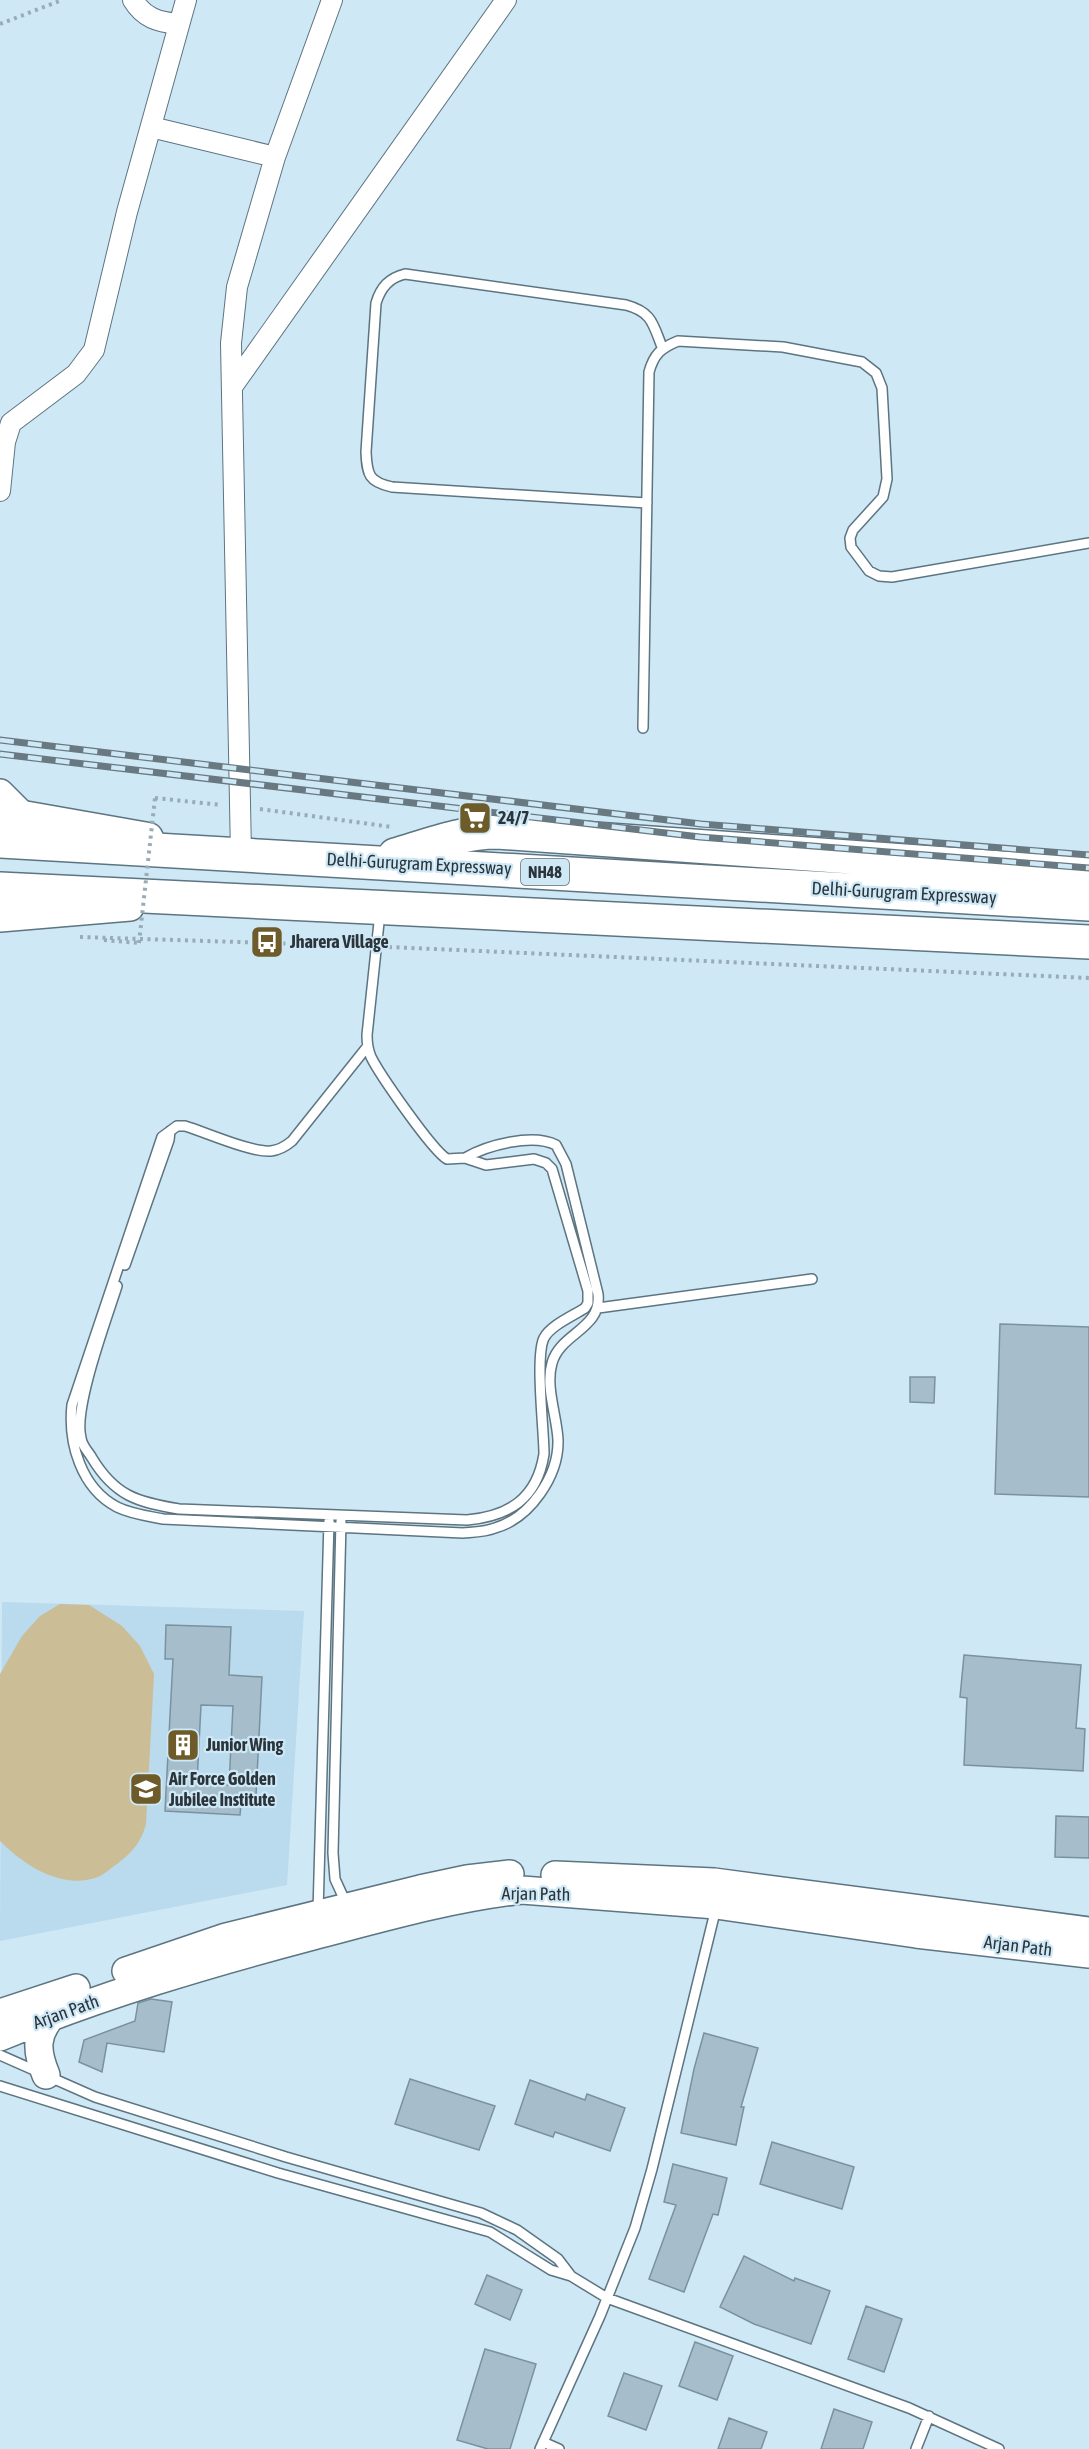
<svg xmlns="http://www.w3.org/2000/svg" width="1089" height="2449" font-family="'Asap Condensed',sans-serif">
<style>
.built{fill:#badaed}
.green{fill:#cbbd96}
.building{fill:#a6becc;stroke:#7a929f;stroke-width:1.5;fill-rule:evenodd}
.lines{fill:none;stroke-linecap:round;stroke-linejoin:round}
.lane-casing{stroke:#5d7481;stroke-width:12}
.street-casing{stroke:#5d7481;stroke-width:22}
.secondary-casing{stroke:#5d7481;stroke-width:30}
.primary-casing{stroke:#5d7481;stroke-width:33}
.highway-casing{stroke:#5d7481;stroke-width:36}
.path{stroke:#97acb7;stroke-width:4;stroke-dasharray:3 4.5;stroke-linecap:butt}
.lane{stroke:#fff;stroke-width:9}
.street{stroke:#fff;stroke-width:20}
.secondary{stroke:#fff;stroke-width:27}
.primary{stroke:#fff;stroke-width:30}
.highway{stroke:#fff;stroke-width:33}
.rail-casing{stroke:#697982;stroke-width:7}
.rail{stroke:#cee8f6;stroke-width:4.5;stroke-dasharray:14;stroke-linecap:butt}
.path-bridge{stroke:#97acb7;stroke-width:4;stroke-dasharray:3 4.5;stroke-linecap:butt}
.labels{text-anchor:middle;stroke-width:4.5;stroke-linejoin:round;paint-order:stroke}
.shield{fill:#cee8f6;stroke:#5b6a72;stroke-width:1.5}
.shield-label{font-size:16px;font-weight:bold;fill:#2a343a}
.poi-label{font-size:18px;font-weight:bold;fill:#2a343a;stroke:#cee8f6;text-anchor:start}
.street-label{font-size:18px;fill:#2a343a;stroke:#cee8f6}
</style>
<rect width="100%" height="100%" fill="#cee8f6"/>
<path class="built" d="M 2,1602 L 304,1611 L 287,1885 L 0,1941 Z"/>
<path class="green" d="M 60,1604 L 89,1605 L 122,1626 L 140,1646 L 154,1674 L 146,1824 C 141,1842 133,1852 117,1864 C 111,1868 105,1874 98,1877 C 62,1890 25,1866 0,1841 L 0,1674 L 22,1636 L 40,1616 Z"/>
<path class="building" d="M 1000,1324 L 1089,1327 L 1089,1497 L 995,1494 Z
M 910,1377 L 935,1377 L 934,1403 L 910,1402 Z
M 166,1625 L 231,1627 L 229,1675 L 262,1677 L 256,1795 L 242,1794 L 240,1815 L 165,1811 L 173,1659 L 165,1659 ZM 201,1705 L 233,1706 L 229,1785 L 197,1783 Z
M 964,1655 L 1081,1665 L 1076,1728 L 1085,1729 L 1083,1771 L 964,1765 L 967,1698 L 960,1697 Z
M 1056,1816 L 1089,1817 L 1089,1858 L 1055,1857 Z
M 151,1999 L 172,2002 L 164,2052 L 107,2043 L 102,2072 L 79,2062 L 84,2040 L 135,2021 L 138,2003 Z
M 704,2033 L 758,2048 L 741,2107 L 744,2107 L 736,2145 L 681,2133 L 694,2069 Z
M 410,2079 L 495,2106 L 479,2150 L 395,2124 Z
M 530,2080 L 585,2100 L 587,2094 L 625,2108 L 610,2151 L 555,2132 L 553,2137 L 515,2124 Z
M 772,2142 L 854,2167 L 842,2209 L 760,2184 Z
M 673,2164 L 727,2178 L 718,2215 L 713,2214 L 684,2292 L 649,2279 L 676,2205 L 664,2202 Z
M 744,2256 L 794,2281 L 795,2278 L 830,2291 L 811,2344 L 754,2324 L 720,2307 Z
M 487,2275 L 522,2290 L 510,2320 L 475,2304 Z
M 866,2306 L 902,2319 L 884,2372 L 848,2359 Z
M 695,2342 L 733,2356 L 717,2400 L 679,2386 Z
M 485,2349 L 536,2364 L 510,2449 L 488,2449 L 457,2440 Z
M 624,2373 L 662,2386 L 646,2430 L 608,2416 Z
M 834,2409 L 872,2422 L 863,2449 L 821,2449 Z
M 729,2418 L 767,2432 L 761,2449 L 718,2449 Z"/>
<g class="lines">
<defs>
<path id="lane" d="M 647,503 L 392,487 C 369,482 367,475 366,452 L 376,303 C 381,287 389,278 405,274 L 626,305 C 652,312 653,324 662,347
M 643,728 L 649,372 C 654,354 661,348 678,341 L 783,347 L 862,362 L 876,373 L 882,388 L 887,479 L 883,497 L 853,530 L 850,538 L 851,547 L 869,571 L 879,576 L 892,577 L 1089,543
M 367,1047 L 292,1141 C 286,1146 280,1150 271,1151 C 252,1153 205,1132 185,1126 L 177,1126 L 162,1137 L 72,1405 C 68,1443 81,1488 117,1507 C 131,1514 148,1516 163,1519 L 463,1533 C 474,1532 485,1532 495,1528 C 530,1518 559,1476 558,1440 C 557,1416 545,1387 552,1363 C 560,1333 602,1329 598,1294 L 566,1164 L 556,1145 C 533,1133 487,1145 465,1158
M 125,1265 L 169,1140 L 170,1131
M 117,1286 C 107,1318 73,1408 81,1438 C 82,1446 88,1451 92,1458 C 115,1496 137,1502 179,1509 L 467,1520 C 509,1516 537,1499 544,1454 C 544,1430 535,1356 544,1338 C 551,1325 573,1316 585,1308 L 588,1303 L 588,1291 L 552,1169 L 546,1163 L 534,1159 L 486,1165 L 465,1158 L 447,1159 C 432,1150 380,1075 371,1057 C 368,1050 367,1043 367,1035 L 380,913
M 598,1308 L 812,1279
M 341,1521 L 333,1853 L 335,1879 L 346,1903
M 318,1912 L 329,1521
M 0,2055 L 95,2097 L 286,2157 L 481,2213 L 517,2230 L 558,2259 L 571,2276
M 0,2086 L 278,2173 L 490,2232 L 551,2270 L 571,2276 L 607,2298 L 909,2408 L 999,2449
M 543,2442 L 559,2449
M 540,2449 L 600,2316 L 635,2228 L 652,2169 L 716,1908
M 916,2449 L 929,2416"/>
<path id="street" d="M 133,0 C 144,18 158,22 178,24
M 151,127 L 275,157
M 232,387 L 506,0
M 0,491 L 5,442 L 11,423 L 76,374 L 94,350 L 127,212 L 186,0
M 241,854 L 231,343 L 237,287 L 275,157 L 332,0"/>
<path id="secondary" d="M 0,793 L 23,816
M 0,918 L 130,907
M 555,1875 L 714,1882 L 1089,1931
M 126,1971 L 226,1937 L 420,1889 L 467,1879 L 510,1874
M 0,2013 L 76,1988
M 0,2037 C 102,1995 207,1964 313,1936 C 382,1918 451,1898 522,1890 L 716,1905 L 916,1934 L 1089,1954
M 46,2075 C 36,2051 35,2034 53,2015"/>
<path id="primary" d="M 0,812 L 148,838"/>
<path id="highway" d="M 0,841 L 1089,904
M 395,855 C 429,845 462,832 497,832 L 1089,874
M 0,889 L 1089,942"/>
</defs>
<use href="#lane" class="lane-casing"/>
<use href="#street" class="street-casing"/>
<use href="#secondary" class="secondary-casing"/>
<use href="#primary" class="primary-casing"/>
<use href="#highway" class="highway-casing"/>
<path class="path" d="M 0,24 L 62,0
M 155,798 L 222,805
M 260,809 L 392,827
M 80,937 L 363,946
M 104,940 L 139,943
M 389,947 L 1089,978"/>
<use href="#lane" class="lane"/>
<use href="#street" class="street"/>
<use href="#secondary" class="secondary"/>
<use href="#primary" class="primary"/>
<use href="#highway" class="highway"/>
<defs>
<path id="rail" d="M 0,740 L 701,824 L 1089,855
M 0,754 L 700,837 L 1089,868"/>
</defs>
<use href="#rail" class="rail-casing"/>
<use href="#rail" class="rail"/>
<path class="path-bridge" d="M 139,943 L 155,798"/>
</g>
<defs>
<symbol id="supermarket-square" viewBox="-11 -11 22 22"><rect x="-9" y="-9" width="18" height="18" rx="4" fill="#6d5b29" stroke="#cee8f6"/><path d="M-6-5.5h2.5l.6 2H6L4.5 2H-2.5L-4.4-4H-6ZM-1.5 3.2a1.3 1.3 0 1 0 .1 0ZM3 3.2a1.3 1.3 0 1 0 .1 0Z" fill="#fff"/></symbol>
<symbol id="bus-square" viewBox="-11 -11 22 22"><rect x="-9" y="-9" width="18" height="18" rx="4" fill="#6d5b29" stroke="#cee8f6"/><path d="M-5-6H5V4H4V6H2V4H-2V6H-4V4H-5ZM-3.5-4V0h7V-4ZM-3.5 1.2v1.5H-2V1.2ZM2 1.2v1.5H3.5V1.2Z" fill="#fff"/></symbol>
<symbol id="building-square" viewBox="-11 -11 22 22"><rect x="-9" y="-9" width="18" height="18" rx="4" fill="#6d5b29" stroke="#cee8f6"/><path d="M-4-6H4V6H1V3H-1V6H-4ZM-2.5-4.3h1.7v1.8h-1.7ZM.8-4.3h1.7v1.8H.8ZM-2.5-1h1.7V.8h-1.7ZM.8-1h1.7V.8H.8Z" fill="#fff"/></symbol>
<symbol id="school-square" viewBox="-11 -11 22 22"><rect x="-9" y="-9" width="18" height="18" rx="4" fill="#6d5b29" stroke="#cee8f6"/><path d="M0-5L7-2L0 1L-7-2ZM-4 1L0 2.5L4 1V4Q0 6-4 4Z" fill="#fff"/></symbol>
</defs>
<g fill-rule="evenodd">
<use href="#supermarket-square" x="456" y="799" width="38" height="38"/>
<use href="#bus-square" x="248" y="923" width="38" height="38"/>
<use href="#building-square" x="164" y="1726" width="38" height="38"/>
<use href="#school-square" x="127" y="1770" width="38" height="38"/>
</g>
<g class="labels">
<rect class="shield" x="521" y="859" width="48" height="26" rx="4.5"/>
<g class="shield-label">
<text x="545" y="878">NH48</text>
</g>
<g class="poi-label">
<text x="498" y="824">24/7</text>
<text x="290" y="948">Jharera Village</text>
<text x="206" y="1751">Junior Wing</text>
<text x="169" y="1785">Air Force Golden<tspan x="169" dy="21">Jubilee Institute</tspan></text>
</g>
<g class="street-label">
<text transform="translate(419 864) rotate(3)" y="6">Delhi-Gurugram Expressway</text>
<text transform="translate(904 893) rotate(3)" y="6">Delhi-Gurugram Expressway</text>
<text transform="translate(536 1894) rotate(1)" y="6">Arjan Path</text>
<text transform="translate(1018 1946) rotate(7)" y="6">Arjan Path</text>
<text transform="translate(66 2012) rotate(-20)" y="6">Arjan Path</text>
</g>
</g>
</svg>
